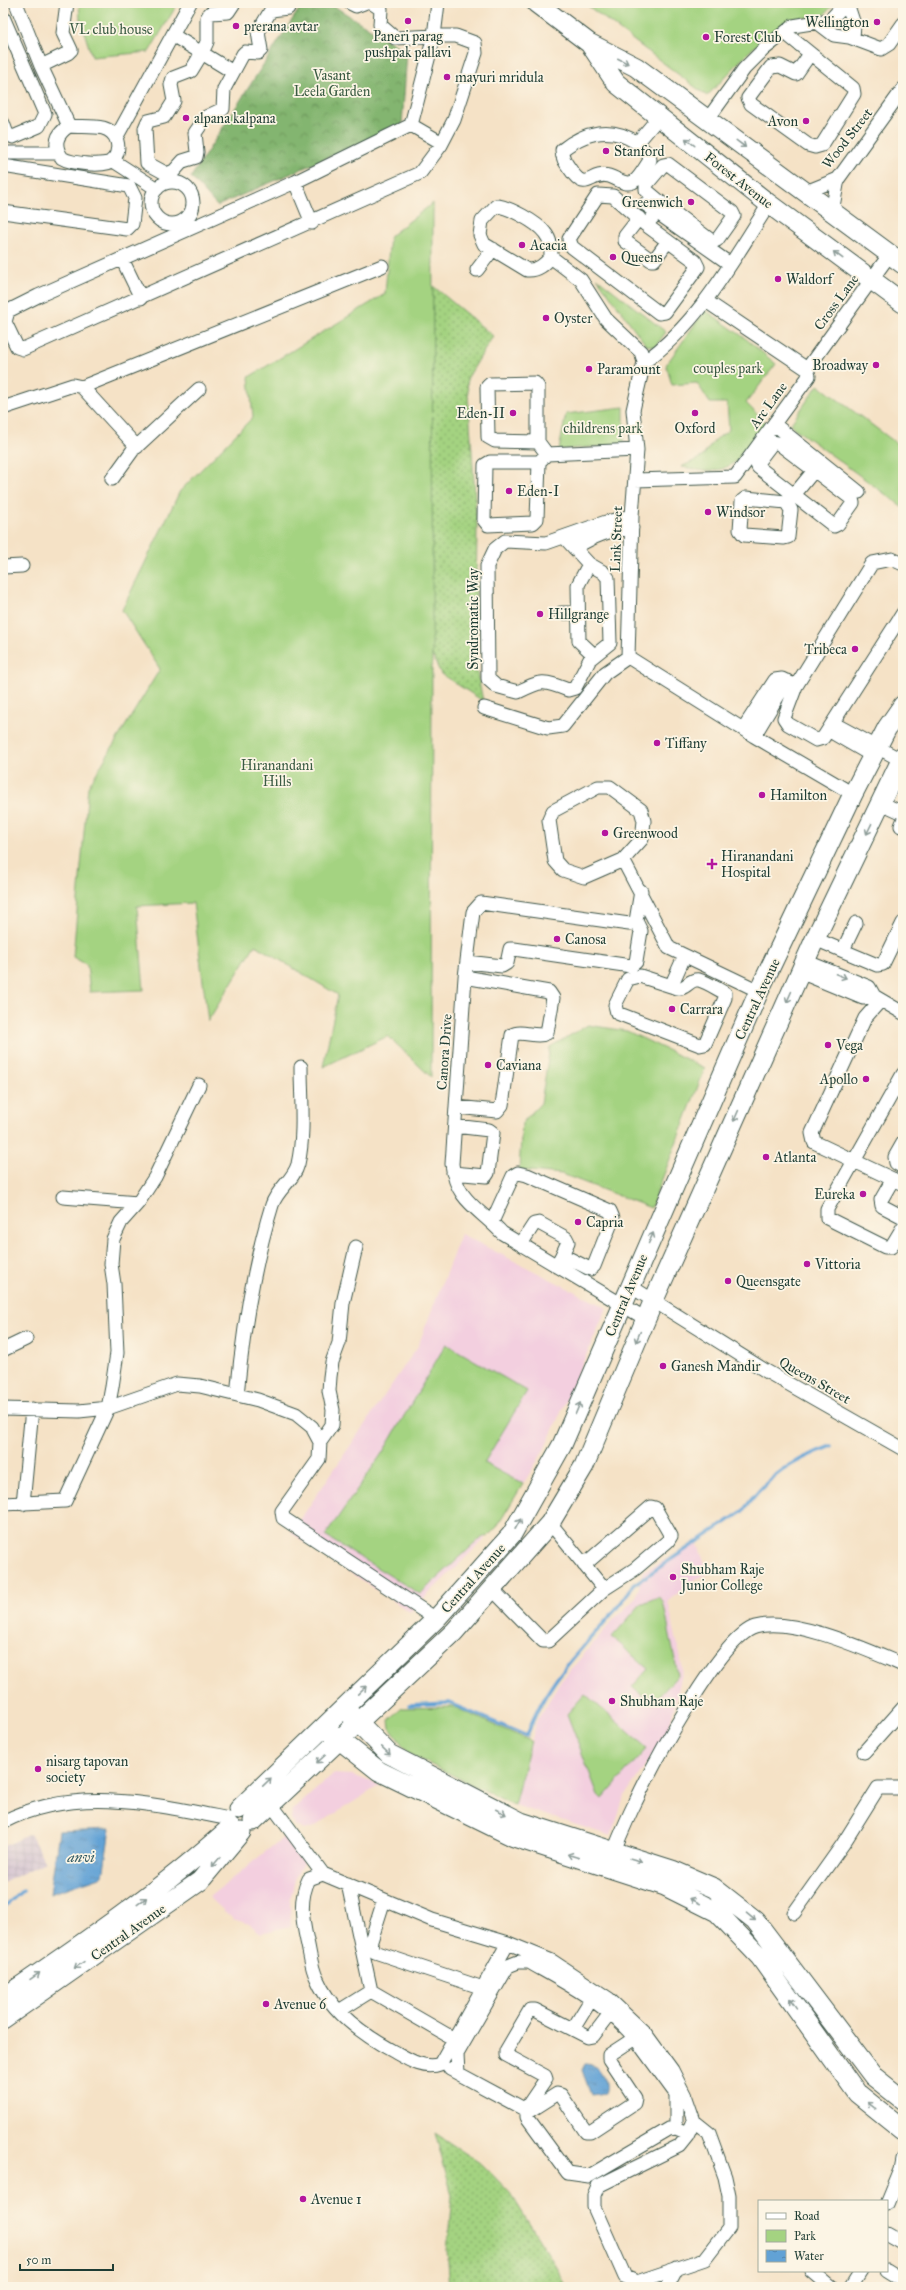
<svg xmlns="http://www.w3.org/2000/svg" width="906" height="2290" font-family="'IM FELL Great Primer',serif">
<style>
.built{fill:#f3cfdf}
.industrial{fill:url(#industrial-grid)}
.grass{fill:url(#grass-dots);stroke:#62885a}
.forest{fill:url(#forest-crowns);stroke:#517952}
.park{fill:#a4d381;stroke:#62885a}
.water{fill:url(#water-ripples);stroke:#407084}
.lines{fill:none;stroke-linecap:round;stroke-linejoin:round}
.stream{stroke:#62a2d5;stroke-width:3.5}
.street-casing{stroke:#3f564a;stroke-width:15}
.secondary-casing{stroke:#3f564a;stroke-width:21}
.street{stroke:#fff;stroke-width:13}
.secondary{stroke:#fff;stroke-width:19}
.oneway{stroke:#8f9e9a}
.poi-dot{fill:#b5179e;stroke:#fcf5e5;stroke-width:1.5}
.labels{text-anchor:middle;stroke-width:3.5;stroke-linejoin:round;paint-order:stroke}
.poi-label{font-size:14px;fill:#1f3d34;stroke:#fcf5e5;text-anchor:start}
.park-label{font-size:14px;fill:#3a5b43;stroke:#fcf5e5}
.street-label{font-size:14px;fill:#1f3d34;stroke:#fcf5e5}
.water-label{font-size:15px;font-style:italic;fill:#335b64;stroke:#fcf5e5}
</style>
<defs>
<pattern id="industrial-grid" width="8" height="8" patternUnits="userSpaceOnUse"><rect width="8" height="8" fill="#cfbdce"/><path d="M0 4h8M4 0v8" fill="none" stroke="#b1a3b2"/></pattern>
<pattern id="grass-dots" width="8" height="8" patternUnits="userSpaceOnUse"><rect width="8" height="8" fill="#a4d381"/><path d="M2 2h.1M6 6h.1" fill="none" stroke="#85ac6a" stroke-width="1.8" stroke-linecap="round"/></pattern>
<pattern id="forest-crowns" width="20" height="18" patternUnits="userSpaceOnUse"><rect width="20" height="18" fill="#83b56f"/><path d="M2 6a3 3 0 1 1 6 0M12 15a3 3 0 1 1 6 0" fill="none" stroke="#6b945c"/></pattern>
<pattern id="water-ripples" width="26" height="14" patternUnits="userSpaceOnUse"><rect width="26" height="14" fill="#62a2d5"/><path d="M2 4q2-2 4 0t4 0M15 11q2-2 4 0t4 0" fill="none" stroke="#5085ae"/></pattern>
</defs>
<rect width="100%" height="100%" fill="#fcf5e5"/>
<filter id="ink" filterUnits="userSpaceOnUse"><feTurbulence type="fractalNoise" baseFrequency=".025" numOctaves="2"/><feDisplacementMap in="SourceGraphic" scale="8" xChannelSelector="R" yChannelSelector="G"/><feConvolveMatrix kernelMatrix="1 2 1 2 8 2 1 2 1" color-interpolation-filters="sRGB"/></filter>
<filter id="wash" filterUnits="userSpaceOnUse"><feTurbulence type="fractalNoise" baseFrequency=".012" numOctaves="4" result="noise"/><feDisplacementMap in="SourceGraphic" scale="16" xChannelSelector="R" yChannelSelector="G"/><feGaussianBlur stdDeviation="0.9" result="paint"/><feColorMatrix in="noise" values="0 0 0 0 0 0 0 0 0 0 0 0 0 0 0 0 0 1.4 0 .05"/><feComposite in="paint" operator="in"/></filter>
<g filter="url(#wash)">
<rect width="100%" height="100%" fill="#f5e2c6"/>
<path class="built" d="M 461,1234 L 607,1308 L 544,1450 L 496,1528 L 410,1612 L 291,1533 L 418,1346 Z
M 698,1544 L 708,1574 L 696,1579 L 668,1601 L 683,1670 L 668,1732 L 624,1797 L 611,1836 L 514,1805 L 537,1720 L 561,1681 L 614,1619 L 636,1598 L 643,1571 Z
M 333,1774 L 352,1775 L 380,1785 L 314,1827 L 305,1830 L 296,1826 L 291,1820 L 292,1811 Z
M 285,1836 L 304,1861 L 296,1876 L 290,1900 L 291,1926 L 261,1933 L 249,1924 L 233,1919 L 209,1897 Z"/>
<path class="industrial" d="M 30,1834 L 45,1862 L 3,1883 L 3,1847 Z"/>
<path class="grass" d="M 433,286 L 493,336 L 467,379 L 477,526 L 475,662 L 483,701 L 441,674 L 412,612 L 405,386 Z
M 435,2133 L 483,2165 L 511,2194 L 568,2287 L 450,2287 L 447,2250 L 452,2195 Z"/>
<path class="forest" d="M 303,3 L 329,3 L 407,52 L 402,125 L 217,206 L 191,177 Z"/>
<path class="park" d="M 79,3 L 178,3 L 149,52 L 92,57 L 80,19 Z
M 584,3 L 835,3 L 823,16 L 789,19 L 750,51 L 707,96 Z
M 433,203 L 431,1077 L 388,1036 L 323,1067 L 338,995 L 255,945 L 208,1021 L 193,903 L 137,906 L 144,990 L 90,992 L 87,965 L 73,957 L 88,787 L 160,669 L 122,610 L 180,491 L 253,417 L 249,377 L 385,294 L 390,236 Z
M 597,278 L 666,332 L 655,347 L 646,345 Z
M 705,310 L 745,338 L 776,364 L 746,403 L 768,425 C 754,445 738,468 712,471 C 703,472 691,468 681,467 L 702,457 L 715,440 L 729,430 L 727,403 L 710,403 L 697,383 L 672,385 L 666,365 Z
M 818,385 L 903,448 L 903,507 L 790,425 Z
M 624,407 L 624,444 L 559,450 L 566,414 Z
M 588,1025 L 627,1031 L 705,1068 L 651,1208 L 562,1174 L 519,1170 L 522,1123 L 541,1103 L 550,1047 Z
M 446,1344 L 527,1391 L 484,1463 L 523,1484 L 496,1528 L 487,1537 L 483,1536 L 420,1594 L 325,1536 L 383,1452 Z
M 658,1597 L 663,1601 L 678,1675 L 652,1704 L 632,1687 L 648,1669 L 612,1637 L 641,1604 Z
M 585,1694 L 647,1748 L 602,1799 L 598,1795 L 567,1714 Z
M 454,1707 L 531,1741 L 514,1805 L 409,1754 L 390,1728 L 389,1720 L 402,1708 Z"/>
<path class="water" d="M 110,1829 L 103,1876 L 50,1894 L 59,1831 Z
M 585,2064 C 599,2063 609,2083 604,2093 L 591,2095 L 582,2070 Z"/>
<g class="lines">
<path class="stream" d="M 409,1705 L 449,1703 L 527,1736 C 540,1695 566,1665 595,1633 C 609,1617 623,1603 633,1585 L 743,1511 C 767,1476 792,1461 831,1446
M 3,1908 L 23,1890"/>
</g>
</g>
<g filter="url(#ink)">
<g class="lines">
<defs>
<path id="street" d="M 16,3 L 41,66 L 69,126
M 234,3 L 228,12 L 210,13 L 207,18 L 207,42 L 202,53 L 191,71 L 173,78 L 171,85 L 174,101 L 164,117 L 148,121 L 145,128 L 147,163 L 167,174 L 174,171 L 183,161 L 196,157 L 197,152 L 195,133 L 206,117 L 223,109 L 224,89 L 243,54 L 245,52 L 258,53 L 261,50 L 258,32 L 271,10 L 288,8 L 288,3
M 350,3 L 356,6 L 364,3
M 372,3 L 381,9 L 380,25 L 395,38 L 434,36 L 411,125 L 295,182 L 38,296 L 8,311 L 5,322 L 17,347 L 23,349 L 420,173 L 441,145 L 454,120 L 476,53 L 475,43 L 456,36 L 434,36 L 438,3
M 847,3 L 854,24 L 853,38
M 3,17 L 45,114 L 39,126 L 13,137 L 7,134 L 3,123
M 817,22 L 834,35 L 849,37 L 881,49 L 889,44 L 903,24
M 785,33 L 853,88 L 854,94 L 822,145 L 815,147 L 808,145 L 751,104 L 748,98 L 771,67 L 780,66 L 796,74 L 810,54
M 174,36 L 233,72
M 41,66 L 68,53 L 71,50 L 63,33 L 67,3
M 708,119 L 744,69 L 764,49 L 793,26 L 830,20 L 846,3
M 411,125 L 442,143
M 69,126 C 80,127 93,126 103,128 C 118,132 122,149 113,160 C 106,168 70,163 62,158 C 53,145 56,134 69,126 Z
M 116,138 L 190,3
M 637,143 C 611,125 585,132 562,150 C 562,158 565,162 570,169 C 587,195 589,171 609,176 C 617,178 624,186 633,182 C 639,179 646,166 650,160 L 649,155 L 637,143 L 659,117
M 3,153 L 58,153
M 112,160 L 157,189
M 3,166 L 129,186 L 135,198 L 132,224 L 127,229 L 3,212
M 295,182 L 312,223
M151 203a21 21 0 1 1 42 0a21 21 0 1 1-42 0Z
M 806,192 L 838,179 L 903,89
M 645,204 L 730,264
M 769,204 C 733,260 699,323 644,362 L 633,410 L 637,450 L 632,516 L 628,657 L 754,736 L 853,794
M 832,212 L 838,179
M 639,218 L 625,236 L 625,241 L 651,260 L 654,260 L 668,241
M 646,225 L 613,196 L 598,195 L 569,239 L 572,247 L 659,313 L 665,312 L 698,267 L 695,261 L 646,225 L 664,205 L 646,190 L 646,185 L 663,165 L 668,164 L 732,212 L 734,216 L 717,240 L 713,242 L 664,205
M 551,257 C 551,248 551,240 545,233 C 538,223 508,206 496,206 L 482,221 L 480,235 L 484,244 L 527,270 C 538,271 545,264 551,257 L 581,280 L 606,319 L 641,352 L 644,362
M 122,259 L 141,298
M 477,270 L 493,249
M 807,369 L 890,254
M 82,387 L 382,266
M 3,408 L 73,385 L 82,387 L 137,447
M 774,424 L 859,492
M 538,442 L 538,387 L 535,383 L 490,384 L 487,387 L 488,437 L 495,441 L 538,442 L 547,454
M 773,442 L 778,443 L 852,499 L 853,503 L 838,524 L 834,526 L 758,467 L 757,463 Z
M 539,462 L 490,462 L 485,465 L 484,520 L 488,525 L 533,523 L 537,519 L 539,462 L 547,454 L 637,450
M 112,479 L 133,450 L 199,389
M 635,480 L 735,477 L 809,376 L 807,369 L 706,301
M 786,502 L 791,510 L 788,537 L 784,538 L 744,535 L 740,530 L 742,501 L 746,498 L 786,502 L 794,495 L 821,462
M 565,538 L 589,564 L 603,572 L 608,578 L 610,643 L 590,659 L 575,688 L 568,690 C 543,680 542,680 518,692 L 496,686 L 488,679 L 487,566 L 495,549 L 505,541 L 546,543 L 606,522 L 632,516
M 574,548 C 593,537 610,529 632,528
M 589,564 L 578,585 L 579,641 L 594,655
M 903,564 L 892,559 L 872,563 L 796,686 L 784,718 L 788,724 L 816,740 L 823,738 L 903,613
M 3,567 L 22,566
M 561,613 L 579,613
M 484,708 L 548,728 L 563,726 L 605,673 L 628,657
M 840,727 L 901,760
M 743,729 L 775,680 L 782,679 L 796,686
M 835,734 L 873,756
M 754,736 L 787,681
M 881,803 L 903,813
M 901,826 L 903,821
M 623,860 L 584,877 L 563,870 L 555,861 L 549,820 L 553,811 L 598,787 L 610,787 L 641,810 L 644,821 L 642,839 L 623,860 L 669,948 L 759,991
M 641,891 L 636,921 L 629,924 L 481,903 L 473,912 L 465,977 L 452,1164 C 456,1201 479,1208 502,1233 L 646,1319
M 815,939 L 877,965 L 883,964 L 903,923
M 843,950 L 856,923
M 805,961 L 869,987 L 874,996
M 467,962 L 502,966 L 507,963 L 510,949 L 514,949 L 631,966 L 636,962 L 641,931 L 636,921
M 800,972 L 863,998 L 874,996 L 903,1013
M 671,986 C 687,994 687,978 699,980 C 707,982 717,989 725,993 L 725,998 L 705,1044 L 700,1045 L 617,1013 L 615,1005 L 628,979 L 640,976 L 671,986 L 684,957
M 881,1000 L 865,1018 L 812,1133 L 814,1142 L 903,1184
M 903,1074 L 827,1209 L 827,1218 L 885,1247 L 891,1247 L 903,1227
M 456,1107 L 497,1111 L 502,1105 L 512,1035 C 522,1029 536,1039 547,1033 L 553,998 L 549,992 L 465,977
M 903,1143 L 895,1157 L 896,1163 L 903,1167
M 453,1173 L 486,1176 L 488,1173 L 493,1133 L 489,1130 L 455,1126
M 893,1179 L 881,1200 L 882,1206 L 903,1217
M 63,1197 L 138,1203
M 492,1222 L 513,1176 L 518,1173 L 527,1175 L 610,1211 L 613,1218 L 594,1266 L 590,1269 L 562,1255 L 556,1266
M 521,1244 L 534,1224 L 539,1223 L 566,1238 L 568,1242 L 562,1255
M 630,1286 L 766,1371 L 903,1449
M 3,1350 L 26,1339
M 237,1395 C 243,1330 253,1267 272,1205 C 277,1189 294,1180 298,1164 C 305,1133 301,1098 301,1067
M 3,1409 L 79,1411 L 108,1408 L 177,1384 L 200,1386 L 258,1400 L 296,1414 L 312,1427 L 320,1442 L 319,1459 L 282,1511 L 283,1518 L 436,1619
M 320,1442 L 332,1425 L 333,1410 L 329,1391 L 330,1377 L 332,1362 L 339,1343 L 343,1303 L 356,1247
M 3,1504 L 65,1501 L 108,1408 L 112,1387 L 117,1353 L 114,1284 L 111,1264 L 113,1239 L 121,1222 L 138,1203 L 155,1177 L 199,1085
M 23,1504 L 32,1409
M 550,1523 L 604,1589 L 635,1569 L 668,1541 L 671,1536 L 655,1508 L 651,1507 L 584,1565
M 492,1589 L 543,1641 L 548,1641 L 604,1589
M 864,1752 L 903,1708
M 271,1804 L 323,1874 L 432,1920 L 508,1943 L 552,1961 L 609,1999 L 645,2033 L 672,2070 L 686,2098 L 694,2121 L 687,2136 L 679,2146 L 598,2186 L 594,2195 L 594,2207 L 625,2277 L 637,2282 L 705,2259 L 729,2228 L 729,2196 L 725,2177 L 709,2133 L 694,2121
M 3,1822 C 75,1785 154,1804 229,1819
M 613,1853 C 620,1836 627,1819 635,1803 C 652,1767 720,1638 755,1627 C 793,1616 867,1650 903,1665
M 323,1874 L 309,1879 C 299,1899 302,1919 307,1941 C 310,1953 311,1968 317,1979 C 331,2012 365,2036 395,2052 C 409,2060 425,2070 440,2064 L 508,1943
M 348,1884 L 371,1991 L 454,2039
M 384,1900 L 370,1944 L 375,1952 L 483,1988
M 794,1913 L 843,1844 L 878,1788 L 903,1788
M 339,2011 L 371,1991
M 573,2029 L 592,1998
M 635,2038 L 676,2094 L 676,2128
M 450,2069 L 524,2109 L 527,2107 L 546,2079 L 545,2076 L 506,2055 L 506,2051 L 530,2010 L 535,2010 L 588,2037 L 593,2036 L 615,2007
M 458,2073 L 457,2054 L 508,1966 L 518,1962 L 529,1962 C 571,1986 602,2001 635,2038 L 609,2055 L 609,2059 L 635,2098 L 634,2103 L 590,2132 L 586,2132 L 561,2095 L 557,2094 L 527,2113 L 527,2117 L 568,2173 L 589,2176 L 669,2129 L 676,2128 L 688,2133
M 887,2204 L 901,2170 L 903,2159
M 887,2234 L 903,2243
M 812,2271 L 831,2287
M 887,2271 L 903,2281
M 667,2287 L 677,2268
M 851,2287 L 861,2271"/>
<path id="secondary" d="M 536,3 L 589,43 L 636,67 L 903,264
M 590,44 L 616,83 L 769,204 L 903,303
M 350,1714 L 389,1754 L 521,1822 L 672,1870 L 714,1888 L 755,1920 L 873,2076 L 903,2100
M 331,1733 L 379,1771 L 514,1837 L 665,1886 L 717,1912 L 760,1957 L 857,2093 L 903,2130
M 239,1809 L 436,1619 L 512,1534 L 562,1445 L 759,991 L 853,794 L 887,728 L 903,705
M 253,1821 L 454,1632 L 550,1523 L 584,1466 L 653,1302 L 749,1087 L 815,939 L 903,756
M 3,1998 C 82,1944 160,1891 231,1827
M 3,2019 L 200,1881 L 241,1832"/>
</defs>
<use href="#street" class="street-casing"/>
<use href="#secondary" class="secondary-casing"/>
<use href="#street" class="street"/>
<use href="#secondary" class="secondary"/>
</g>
<defs><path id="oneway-shaft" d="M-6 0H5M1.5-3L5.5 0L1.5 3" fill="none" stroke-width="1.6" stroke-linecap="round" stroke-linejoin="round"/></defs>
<g class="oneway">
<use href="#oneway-shaft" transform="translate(623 61) rotate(27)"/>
<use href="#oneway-shaft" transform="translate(690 142) rotate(-142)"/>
<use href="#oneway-shaft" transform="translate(741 144) rotate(37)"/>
<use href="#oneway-shaft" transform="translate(838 255) rotate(-143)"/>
<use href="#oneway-shaft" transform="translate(869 829) rotate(116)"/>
<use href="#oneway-shaft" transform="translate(841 976) rotate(22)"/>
<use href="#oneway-shaft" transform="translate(789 997) rotate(114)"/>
<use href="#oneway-shaft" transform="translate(736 1116) rotate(114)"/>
<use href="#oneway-shaft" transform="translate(651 1238) rotate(-66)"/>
<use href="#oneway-shaft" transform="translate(638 1337) rotate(113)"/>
<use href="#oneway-shaft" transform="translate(578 1408) rotate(-67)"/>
<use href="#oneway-shaft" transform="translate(518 1524) rotate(-61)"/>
<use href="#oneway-shaft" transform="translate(362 1690) rotate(-44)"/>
<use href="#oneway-shaft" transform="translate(386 1751) rotate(44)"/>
<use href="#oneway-shaft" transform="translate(321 1759) rotate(138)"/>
<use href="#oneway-shaft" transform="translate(267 1782) rotate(-44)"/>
<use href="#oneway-shaft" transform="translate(501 1812) rotate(27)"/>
<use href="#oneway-shaft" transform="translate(573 1856) rotate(-162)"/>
<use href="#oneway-shaft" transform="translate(636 1860) rotate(16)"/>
<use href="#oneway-shaft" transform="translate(216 1862) rotate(130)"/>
<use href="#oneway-shaft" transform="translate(142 1901) rotate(-37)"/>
<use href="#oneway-shaft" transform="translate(695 1901) rotate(-153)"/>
<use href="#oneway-shaft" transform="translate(751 1917) rotate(40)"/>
<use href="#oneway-shaft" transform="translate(79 1965) rotate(145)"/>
<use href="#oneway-shaft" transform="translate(35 1976) rotate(-35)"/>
<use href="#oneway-shaft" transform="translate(793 2003) rotate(-125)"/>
<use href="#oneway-shaft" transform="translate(872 2106) rotate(-142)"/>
</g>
</g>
<g class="poi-dot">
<circle cx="408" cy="21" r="4"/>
<circle cx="877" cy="22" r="4"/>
<circle cx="236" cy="26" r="4"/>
<circle cx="706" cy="37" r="4"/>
<circle cx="447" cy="77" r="4"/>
<circle cx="186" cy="118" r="4"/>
<circle cx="806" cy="121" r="4"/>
<circle cx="606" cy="151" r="4"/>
<circle cx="691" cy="202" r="4"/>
<circle cx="522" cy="245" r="4"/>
<circle cx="613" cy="257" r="4"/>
<circle cx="778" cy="279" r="4"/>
<circle cx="546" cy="318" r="4"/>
<circle cx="876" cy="365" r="4"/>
<circle cx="589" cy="369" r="4"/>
<circle cx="513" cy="413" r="4"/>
<circle cx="695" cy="413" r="4"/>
<circle cx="509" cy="491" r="4"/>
<circle cx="708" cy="512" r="4"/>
<circle cx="540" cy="614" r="4"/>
<circle cx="855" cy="649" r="4"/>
<circle cx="657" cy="743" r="4"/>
<circle cx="762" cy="795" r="4"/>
<circle cx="605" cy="833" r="4"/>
<path d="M710 858h4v4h4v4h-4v4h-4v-4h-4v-4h4z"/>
<circle cx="557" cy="939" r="4"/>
<circle cx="672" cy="1009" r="4"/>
<circle cx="828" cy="1045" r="4"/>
<circle cx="488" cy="1065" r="4"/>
<circle cx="866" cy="1079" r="4"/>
<circle cx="766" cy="1157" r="4"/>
<circle cx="863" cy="1194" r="4"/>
<circle cx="578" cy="1222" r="4"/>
<circle cx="807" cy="1264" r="4"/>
<circle cx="728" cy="1281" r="4"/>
<circle cx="663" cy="1366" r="4"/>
<circle cx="673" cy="1577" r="4"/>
<circle cx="612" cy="1701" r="4"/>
<circle cx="38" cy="1769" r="4"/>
<circle cx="266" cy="2004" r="4"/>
<circle cx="303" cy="2199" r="4"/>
</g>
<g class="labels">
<g class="poi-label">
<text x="869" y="27" text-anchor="end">Wellington</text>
<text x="244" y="31">prerana avtar</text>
<text x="408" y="41" text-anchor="middle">Paneri parag<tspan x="408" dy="16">pushpak pallavi</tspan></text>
<text x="714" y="42">Forest Club</text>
<text x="455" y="82">mayuri mridula</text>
<text x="194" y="123">alpana kalpana</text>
<text x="798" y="126" text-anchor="end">Avon</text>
<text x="614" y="156">Stanford</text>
<text x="683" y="207" text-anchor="end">Greenwich</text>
<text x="530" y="250">Acacia</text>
<text x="621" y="262">Queens</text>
<text x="786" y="284">Waldorf</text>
<text x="554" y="323">Oyster</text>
<text x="868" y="370" text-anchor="end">Broadway</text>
<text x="597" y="374">Paramount</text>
<text x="505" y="418" text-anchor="end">Eden-II</text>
<text x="695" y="433" text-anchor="middle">Oxford</text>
<text x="517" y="496">Eden-I</text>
<text x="716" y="517">Windsor</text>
<text x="548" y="619">Hillgrange</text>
<text x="847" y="654" text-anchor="end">Tribeca</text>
<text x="665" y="748">Tiffany</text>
<text x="770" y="800">Hamilton</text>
<text x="613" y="838">Greenwood</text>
<text x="721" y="861">Hiranandani<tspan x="721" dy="16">Hospital</tspan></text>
<text x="565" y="944">Canosa</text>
<text x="680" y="1014">Carrara</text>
<text x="836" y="1050">Vega</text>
<text x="496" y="1070">Caviana</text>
<text x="858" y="1084" text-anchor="end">Apollo</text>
<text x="774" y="1162">Atlanta</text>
<text x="855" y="1199" text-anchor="end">Eureka</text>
<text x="586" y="1227">Capria</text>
<text x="815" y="1269">Vittoria</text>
<text x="736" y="1286">Queensgate</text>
<text x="671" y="1371">Ganesh Mandir</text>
<text x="681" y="1574">Shubham Raje<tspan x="681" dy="16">Junior College</tspan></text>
<text x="620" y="1706">Shubham Raje</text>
<text x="46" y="1766">nisarg tapovan<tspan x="46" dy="16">society</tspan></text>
<text x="274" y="2009">Avenue 6</text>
<text x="311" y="2204">Avenue 1</text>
</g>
<g class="park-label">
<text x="111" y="34">VL club house</text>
<text x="332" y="80">Vasant<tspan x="332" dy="16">Leela Garden</tspan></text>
<text x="728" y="373">couples park</text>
<text x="603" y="433">childrens park</text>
<text x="277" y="770">Hiranandani<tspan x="277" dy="16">Hills</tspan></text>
</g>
<g class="street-label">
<text transform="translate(847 138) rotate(-52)" y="5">Wood Street</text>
<text transform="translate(739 180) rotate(38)" y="5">Forest Avenue</text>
<text transform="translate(836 302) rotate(-54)" y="5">Cross Lane</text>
<text transform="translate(768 405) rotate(-54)" y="5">Arc Lane</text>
<text transform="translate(616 539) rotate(-88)" y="5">Link Street</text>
<text transform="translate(473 619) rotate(-90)" y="5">Syndromatic Way</text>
<text transform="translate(757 999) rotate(-65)" y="5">Central Avenue</text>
<text transform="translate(444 1052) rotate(-86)" y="5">Canora Drive</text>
<text transform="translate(626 1295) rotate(-67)" y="5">Central Avenue</text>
<text transform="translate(815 1380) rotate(30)" y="5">Queens Street</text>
<text transform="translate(473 1578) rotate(-48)" y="5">Central Avenue</text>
<text transform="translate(128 1932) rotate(-35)" y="5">Central Avenue</text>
</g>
<g class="water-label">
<text x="81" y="1862">anvi</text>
</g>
</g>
<rect width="906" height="2290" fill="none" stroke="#fcf5e5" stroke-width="16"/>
<rect x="758" y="2200" width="130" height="72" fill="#fcf5e5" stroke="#a4ab9e"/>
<rect x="766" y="2213" width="20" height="6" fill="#ffffff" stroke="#a4ab9e"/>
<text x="794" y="2220" font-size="12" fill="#1f3d34">Road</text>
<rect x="766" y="2230" width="20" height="12" fill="#a4d381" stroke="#a4ab9e"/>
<text x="794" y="2240" font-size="12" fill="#1f3d34">Park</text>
<rect x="766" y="2250" width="20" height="12" fill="url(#water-ripples)" stroke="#a4ab9e"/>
<text x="794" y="2260" font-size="12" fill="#1f3d34">Water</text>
<path d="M20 2264v6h93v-6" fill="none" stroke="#1f3d34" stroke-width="2"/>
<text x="26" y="2264" font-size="12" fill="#1f3d34" stroke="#fcf5e5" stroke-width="3" paint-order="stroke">50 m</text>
</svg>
